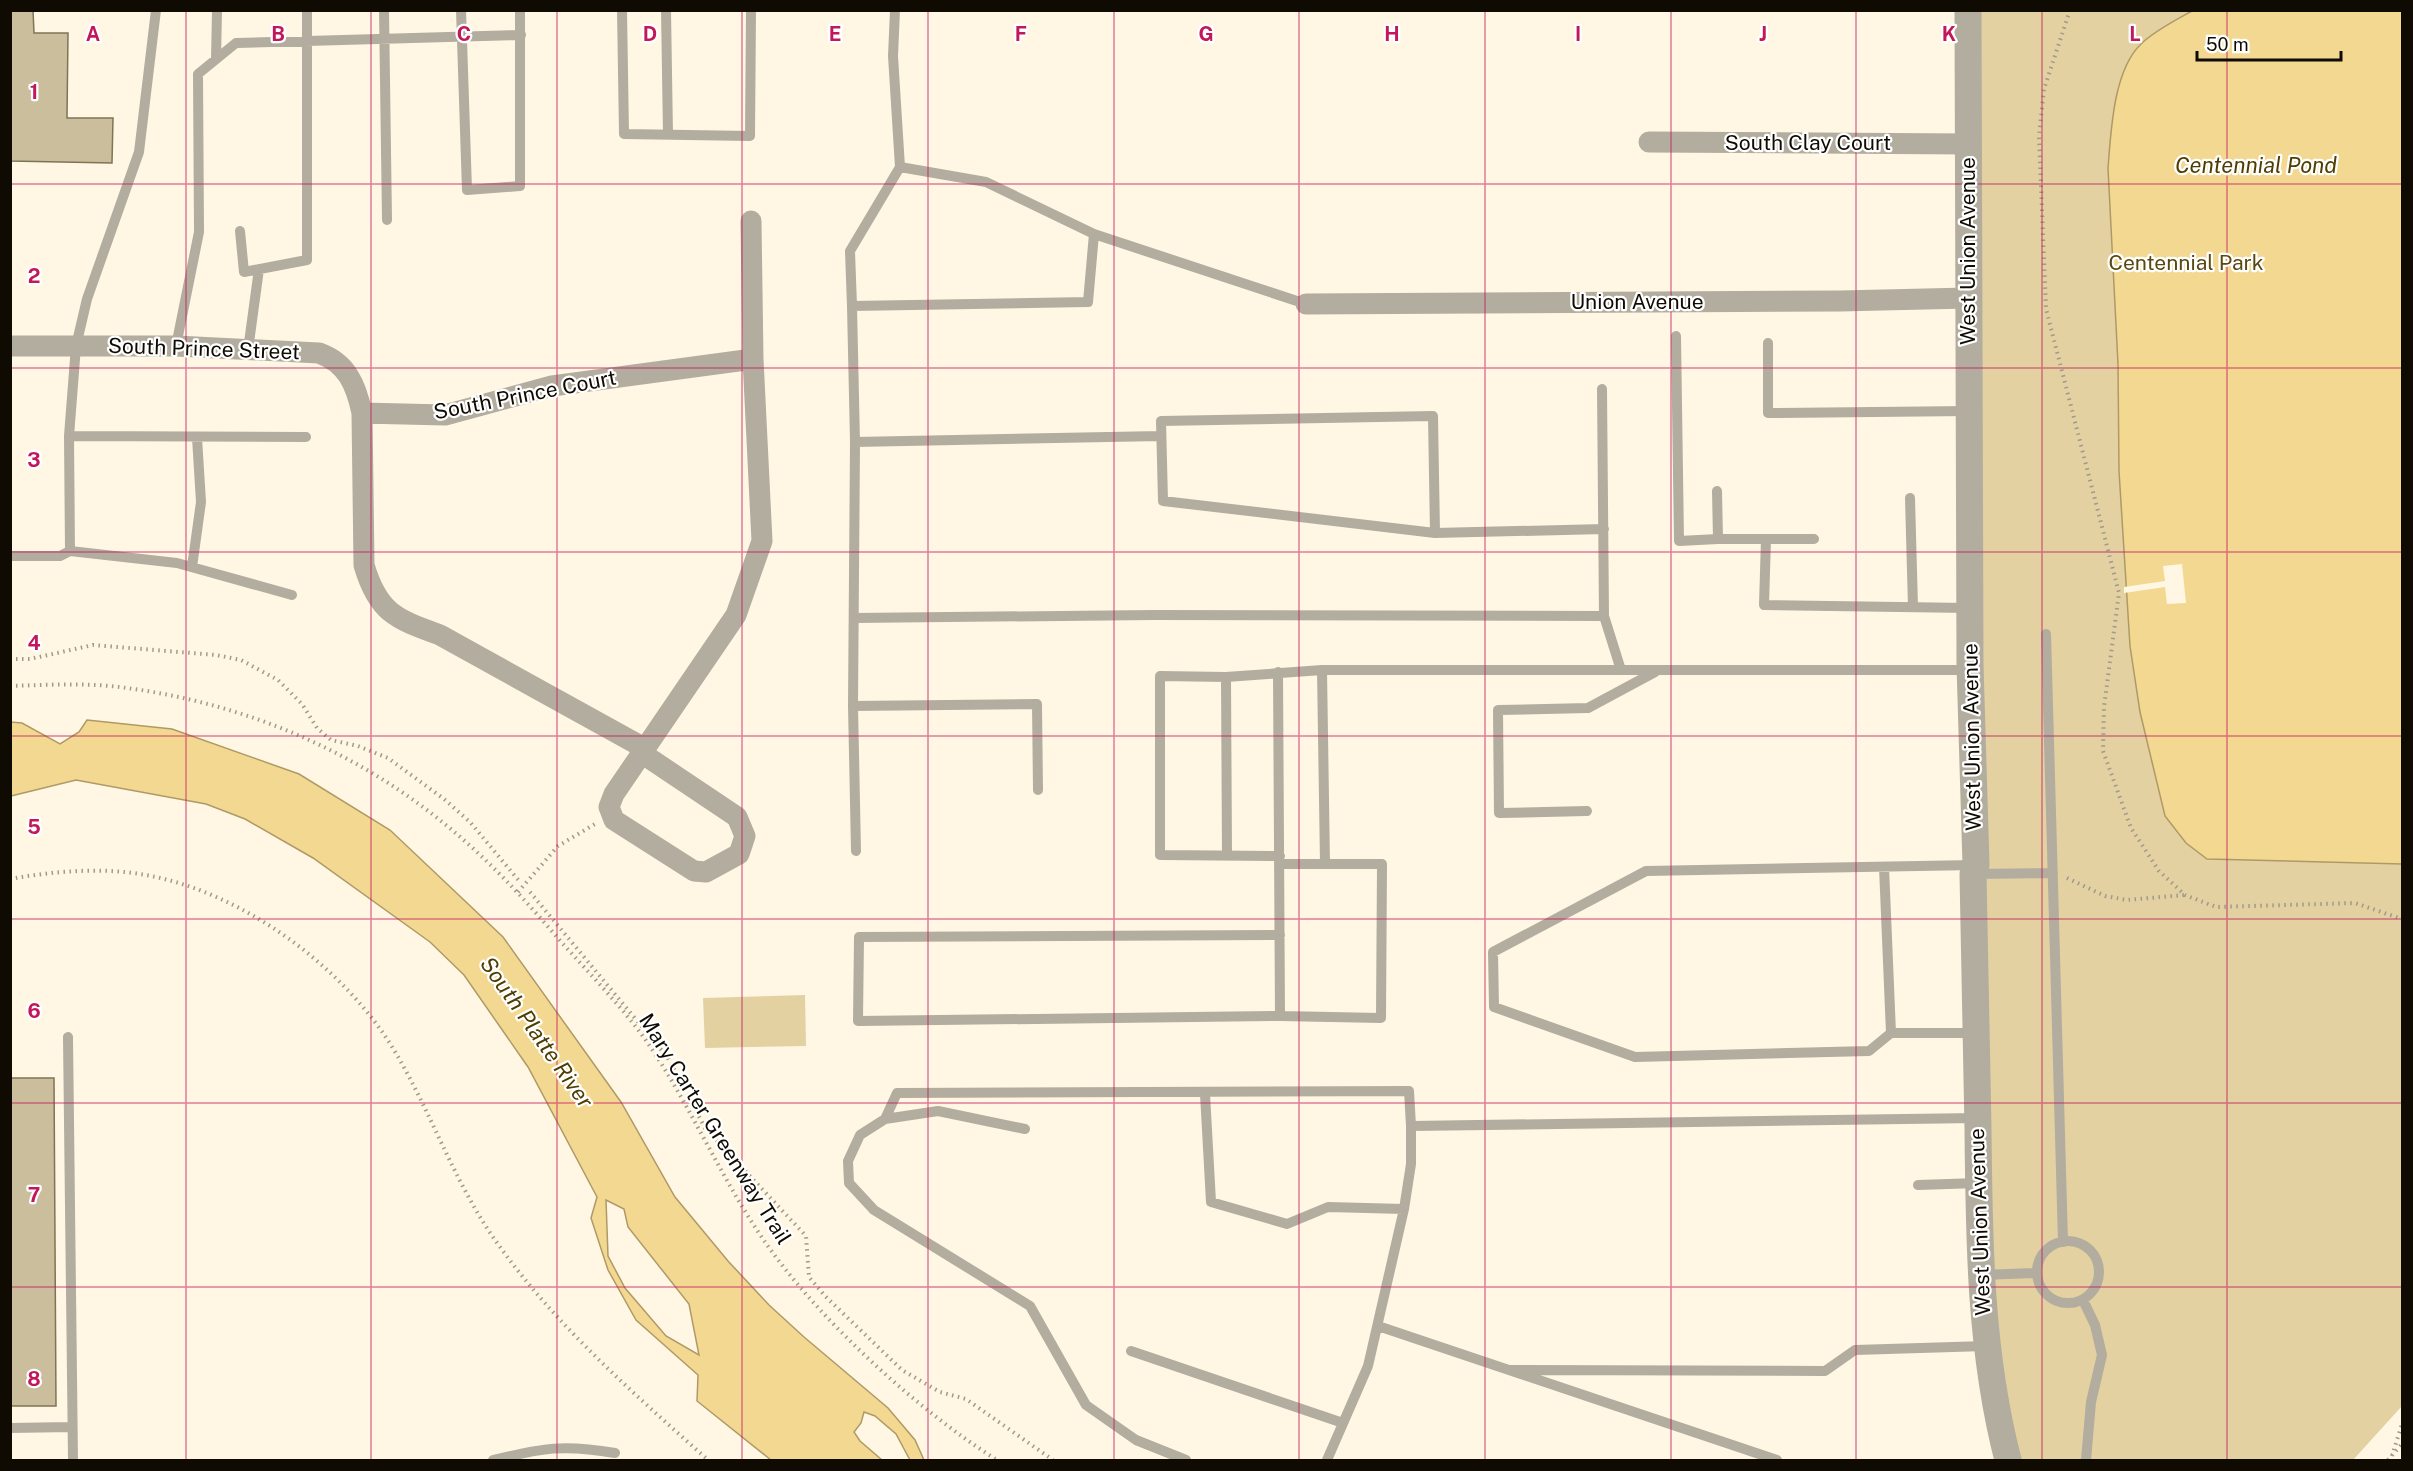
<svg xmlns="http://www.w3.org/2000/svg" width="2413" height="1471" font-family="'Public Sans',sans-serif">
<style>
.green{fill:#e3d1a2}
.water{fill:#f3d892;stroke:#af9a67;stroke-width:1.5;fill-rule:evenodd}
.pier{fill:#fff7e3}
.building{fill:#cabe9d;stroke:#7f7455;stroke-width:1.5}
.lines{fill:none;stroke-linecap:round;stroke-linejoin:round}
.path{stroke:#a09a8a;stroke-width:4;stroke-dasharray:1.5 4.5;stroke-linecap:butt}
.service{stroke:#b2ad9f;stroke-width:10}
.minor{stroke:#b2ad9f;stroke-width:21}
.tertiary{stroke:#b2ad9f;stroke-width:27}
.grid{fill:none;stroke:#c2185b;stroke-width:1.5;stroke-opacity:0.55}
.labels{text-anchor:middle;stroke-width:4.5;stroke-linejoin:round;paint-order:stroke}
.street-label{font-size:21px;fill:#0f0b02;stroke:#fff}
.park-label{font-size:21px;fill:#5a4811;stroke:#fff}
.water-label{font-size:22px;font-style:italic;fill:#4f3d02;stroke:#fff}
.grid-label{font-size:20px;text-anchor:middle;font-weight:bold;fill:#c2185b;stroke:#fff;stroke-width:4.5;stroke-linejoin:round;paint-order:stroke}
</style>
<rect width="100%" height="100%" fill="#fff7e3"/>
<path class="green" d="M 1968,11 L 2402,11 L 2402,1406 L 2353,1460 L 2011,1460 L 1986,1346 Z
M 805,995 L 806,1046 L 705,1048 L 703,998 Z"/>
<path class="water" d="M 2192,11 L 2402,11 L 2402,864 L 2207,859 L 2186,843 L 2165,816 L 2140,712 L 2130,646 L 2119,471 L 2118,364 L 2108,168 C 2111,132 2113,71 2141,44 C 2154,31 2176,20 2192,11 Z
M 87,720 L 172,729 L 299,774 L 390,830 L 503,937 L 621,1102 L 675,1197 L 728,1261 L 769,1305 L 804,1337 L 888,1408 L 915,1440 L 924,1460 L 910,1460 L 896,1434 L 875,1416 L 864,1412 L 861,1423 L 854,1432 L 860,1441 L 882,1460 L 771,1460 L 697,1401 L 698,1375 L 636,1320 L 608,1270 L 591,1218 L 597,1197 L 528,1067 L 464,975 L 430,942 L 313,858 L 245,819 L 206,804 L 76,780 L 11,796 L 11,722 L 22,723 L 60,744 L 79,732 ZM 606,1200 L 624,1209 L 628,1227 L 689,1304 L 699,1355 L 666,1336 L 625,1288 L 608,1256 Z"/>
<path class="pier" d="M 2182,564 L 2186,603 L 2167,604 L 2165,587 L 2124,593 L 2124,587 L 2165,581 L 2163,566 Z"/>
<path class="building" d="M 10,10 L 33,10 L 34,33 L 68,33 L 67,118 L 113,118 L 112,163 L 10,161 Z
M 10,1078 L 54,1078 L 56,1406 L 10,1406 Z"/>
<g class="lines">
<path class="path" d="M 2070,10 L 2044,89 L 2039,136 L 2046,309 L 2119,593 L 2104,707 L 2103,751 L 2131,828 L 2159,871 L 2185,895 L 2216,907 L 2355,903 L 2402,919
M 10,659 L 30,659 L 93,645 L 216,655 L 241,660 L 278,680 L 302,704 L 317,728 L 331,740 L 358,746 L 388,758 L 444,799 L 470,822 L 520,882
M 10,686 C 43,685 77,683 110,686 C 242,700 368,754 467,843 C 502,874 533,909 563,944 C 591,975 621,1006 645,1039 C 689,1102 719,1175 763,1239 C 817,1318 916,1409 997,1460
M 2067,878 L 2105,896 L 2127,900 L 2184,895
M 10,879 C 54,871 103,867 146,875 C 245,893 347,969 397,1055 C 432,1115 455,1183 495,1240 C 555,1325 631,1391 708,1460
M 518,892 L 558,846 L 595,824
M 530,892 L 668,1058 L 705,1128 L 806,1236 L 809,1277 L 825,1296 L 902,1370 L 940,1392 L 966,1399 L 1053,1460
M 2392,1456 L 2402,1424
M 2388,1460 L 2402,1444"/>
<path class="service" d="M 384,10 L 387,220
M 461,10 L 467,190 L 520,186 L 520,10
M 622,10 L 624,134 L 750,136 L 751,10
M 666,10 L 668,135
M 895,10 L 893,56 L 900,167 L 986,182 L 1094,234 L 1306,304
M 216,59 L 217,10
M 900,167 L 850,251 L 852,306 L 1088,302 L 1094,234
M 240,231 L 244,272 L 307,260 L 307,10
M 852,306 L 855,442
M 1676,336 L 1679,541 L 1718,539
M 1768,343 L 1768,413 L 1969,411
M 176,346 L 199,232 L 198,74 L 236,43 L 521,35
M 248,350 L 259,269
M 1602,389 L 1604,616 L 1621,670
M 69,436 L 306,437
M 1717,491 L 1718,539 L 1814,539
M 1910,498 L 1913,607
M 1435,533 L 1433,416 L 1161,421 L 1163,501 L 1435,533 L 1604,529
M 1766,539 L 1764,605 L 1969,608
M 70,551 L 177,563 L 292,595
M 10,556 L 60,556 L 70,551 L 69,436 L 76,346 L 87,299 L 139,152 L 156,10
M 192,567 L 201,502 L 197,438
M 854,618 L 1154,615 L 1604,616
M 2046,634 L 2063,1242
M 1278,672 L 1280,1016
M 1226,677 L 1322,670
M 853,706 L 1037,704 L 1038,790
M 1587,811 L 1499,813 L 1498,710 L 1588,708 L 1655,672
M 856,851 L 853,706 L 855,442 L 1161,436
M 1227,856 L 1226,677 L 1160,676 L 1160,855 L 1280,856
M 1280,864 L 1382,864 L 1381,1018 L 1280,1016 L 858,1021 L 859,937 L 1280,935
M 1325,864 L 1322,670 L 1970,670
M 1975,865 L 1646,871 L 1493,952 L 1494,1007 L 1635,1057 L 1869,1051 L 1891,1033 L 1976,1033
M 1884,867 L 1891,1033
M 1974,874 L 2053,873
M 68,1037 L 73,1460
M 1205,1094 L 1211,1202 L 1287,1224 L 1328,1207 L 1404,1209
M 885,1119 L 897,1093 L 1409,1091 L 1411,1126
M 1025,1129 L 938,1111 L 885,1119 L 860,1135 L 848,1161 L 849,1183 L 874,1210 L 1030,1306 L 1086,1405 L 1136,1440 L 1186,1460
M 1918,1185 L 1978,1183
M2037 1272a31 31 0 1 1 62 0a31 31 0 1 1-62 0Z
M 1981,1275 L 2037,1273
M 2083,1300 L 2095,1325 L 2102,1355 L 2091,1402 L 2086,1460
M 1378,1326 L 1777,1460
M 1131,1351 L 1343,1423
M 1509,1370 L 1825,1371 L 1855,1350 L 1986,1346
M 10,1428 L 72,1427
M 493,1460 C 543,1448 563,1444 615,1453
M 1327,1460 L 1368,1366 L 1404,1209 L 1411,1164 L 1411,1126 L 1977,1118"/>
<path class="minor" d="M 1649,142 L 1967,144
M 1306,304 L 1840,301 L 1968,298
M 10,346 L 176,346 L 319,353 C 347,363 356,385 362,413 L 364,565 C 378,613 396,619 440,635 L 646,749
M 362,413 L 445,415 L 552,386 L 753,359
M 643,754 L 737,817 L 745,836 L 739,854 L 706,872 L 694,871 L 614,820 L 609,807 L 614,794 L 736,615 L 762,541 L 753,359 L 751,221"/>
<path class="tertiary" d="M 1968,10 L 1970,665 L 1976,865 L 1973,874 C 1975,959 1976,1044 1978,1129 C 1979,1241 1980,1352 2008,1460"/>
</g>
<path class="grid" d="M 186,10 L 186,1460M 371,10 L 371,1460M 557,10 L 557,1460M 742,10 L 742,1460M 928,10 L 928,1460M 1114,10 L 1114,1460M 1299,10 L 1299,1460M 1485,10 L 1485,1460M 1671,10 L 1671,1460M 1856,10 L 1856,1460M 2042,10 L 2042,1460M 2227,10 L 2227,1460M 10,184 L 2402,184M 10,368 L 2402,368M 10,552 L 2402,552M 10,736 L 2402,736M 10,919 L 2402,919M 10,1103 L 2402,1103M 10,1287 L 2402,1287"/>
<g class="labels">
<g class="street-label">
<text x="1808" y="150">South Clay Court</text>
<text transform="translate(1968 251) rotate(-90)" y="7">West Union Avenue</text>
<text x="1637" y="309">Union Avenue</text>
<text transform="translate(204 349) rotate(2)" y="7">South Prince Street</text>
<text transform="translate(525 395) rotate(-11)" y="7">South Prince Court</text>
<text transform="translate(1972 737) rotate(-91)" y="7">West Union Avenue</text>
<text transform="translate(715 1129) rotate(58)" y="7">Mary Carter Greenway Trail</text>
<text transform="translate(1980 1222) rotate(-92)" y="7">West Union Avenue</text>
</g>
<g class="park-label">
<text x="2186" y="270">Centennial Park</text>
</g>
<g class="water-label">
<text x="2256" y="173">Centennial Pond</text>
<text transform="translate(537 1032) rotate(55)" y="8">South Platte River</text>
</g>
</g>
<g class="grid-label">
<text x="93" y="41">A</text>
<text x="278" y="41">B</text>
<text x="464" y="41">C</text>
<text x="650" y="41">D</text>
<text x="835" y="41">E</text>
<text x="1021" y="41">F</text>
<text x="1206" y="41">G</text>
<text x="1392" y="41">H</text>
<text x="1578" y="41">I</text>
<text x="1763" y="41">J</text>
<text x="1949" y="41">K</text>
<text x="2135" y="41">L</text>
<text x="34" y="99">1</text>
<text x="34" y="283">2</text>
<text x="34" y="467">3</text>
<text x="34" y="650">4</text>
<text x="34" y="834">5</text>
<text x="34" y="1018">6</text>
<text x="34" y="1202">7</text>
<text x="34" y="1386">8</text>
</g>
<rect width="2413" height="1471" fill="none" stroke="#0f0b02" stroke-width="24"/>
<path d="M2197 51v9h144v-9" fill="none" stroke="#0f0b02" stroke-width="3"/>
<text x="2206" y="51" font-size="18" fill="#0f0b02" stroke="#ffffff" stroke-width="4.5" paint-order="stroke">50 m</text>
</svg>
